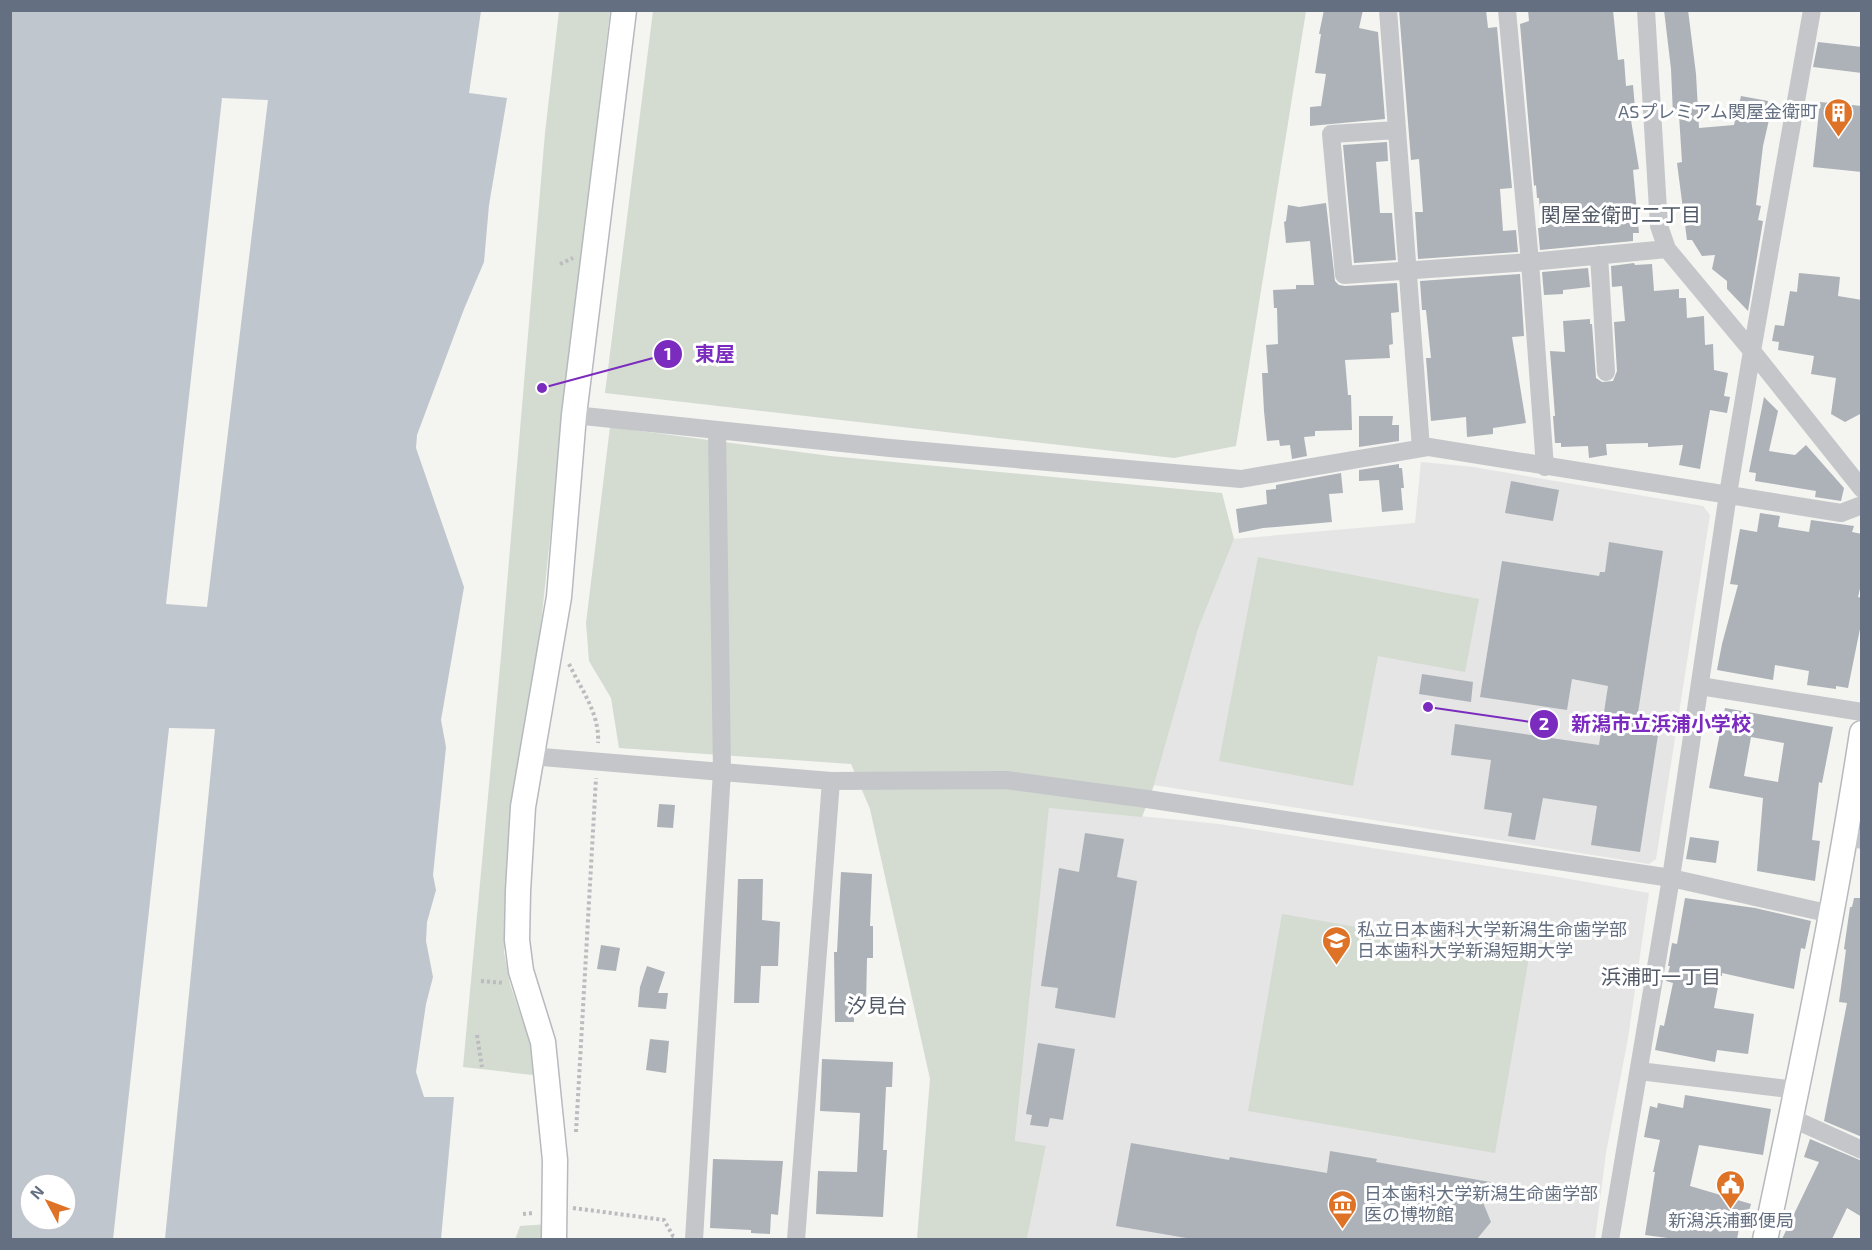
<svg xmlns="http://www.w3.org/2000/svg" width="1872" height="1250" font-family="'Exo 2','Noto Sans JP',sans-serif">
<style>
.built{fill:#e4e5e4}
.green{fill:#d4dbd1}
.water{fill:#bfc6cd;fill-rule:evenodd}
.pier{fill:#f4f4f0}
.building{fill:#adb2b8;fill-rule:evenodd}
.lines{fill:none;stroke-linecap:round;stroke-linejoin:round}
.secondary-casing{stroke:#b6b9be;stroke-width:27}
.path{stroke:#bbbcbf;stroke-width:4;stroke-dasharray:3 3;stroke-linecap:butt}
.street{stroke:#c4c6ca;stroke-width:18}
.secondary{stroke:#fff;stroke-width:24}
.labels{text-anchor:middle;stroke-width:6;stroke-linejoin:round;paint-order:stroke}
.poi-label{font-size:18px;fill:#646f81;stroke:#fff;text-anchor:start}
.neighbourhood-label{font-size:20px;fill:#515966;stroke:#fff}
.leader{fill:none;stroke:#7b2cbf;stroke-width:2}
.callout-dot{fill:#7b2cbf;stroke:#fff;stroke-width:2}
.mark-label{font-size:18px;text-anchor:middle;font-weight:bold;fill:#fff}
.callout-label{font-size:20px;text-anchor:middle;font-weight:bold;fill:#7b2cbf;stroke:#fff;stroke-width:6;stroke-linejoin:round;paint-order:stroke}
</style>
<rect width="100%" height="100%" fill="#f4f4f0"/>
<path class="built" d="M 1421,462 L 1473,467 L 1703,506 L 1710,515 L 1656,859 L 1649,864 L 1154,785 L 1198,629 L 1234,539 L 1415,523 Z
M 1049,807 L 1219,824 L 1552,876 L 1649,893 L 1628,1038 L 1606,1153 L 1595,1239 L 1027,1239 L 1046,1147 L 1015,1142 Z"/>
<path class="green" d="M 559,11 L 610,11 L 569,354 L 540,634 L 517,770 L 504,952 L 510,984 L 532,1049 L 533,1075 L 463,1067 L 501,656 L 545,133 Z
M 653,11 L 1306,11 L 1236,446 L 1174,458 L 605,393 Z
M 610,427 L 830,456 L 1222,493 L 1234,539 L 1198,629 L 1154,785 L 1142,817 L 1049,808 L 1015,1141 L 1046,1146 L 1027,1239 L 917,1239 L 930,1079 L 870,809 L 851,764 L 619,748 L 611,698 L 589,661 L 586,623 Z
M 1258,557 L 1479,599 L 1465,672 L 1378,656 L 1353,786 L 1219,761 Z
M 1282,914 L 1529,957 L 1495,1153 L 1248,1111 Z
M 548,1224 L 548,1239 L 515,1240 L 520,1226 Z"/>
<path class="water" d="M 10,11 L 481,11 L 469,93 L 507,98 L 489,205 L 484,262 L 464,309 L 417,435 L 416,448 L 464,587 L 441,720 L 446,747 L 433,875 L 436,890 L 427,922 L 426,941 L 433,977 L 426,1004 L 416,1072 L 424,1097 L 454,1097 L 441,1239 L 11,1239 ZM 30,1184 L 66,1184 L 66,1220 L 30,1220 Z"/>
<path class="pier" d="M 222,98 L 268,100 L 207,607 L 166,604 Z
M 169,728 L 215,729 L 165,1239 L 113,1239 Z"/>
<path class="building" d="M 1324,10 L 1363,10 L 1359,28 L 1378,32 L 1385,119 L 1310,126 L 1310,107 L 1321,106 L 1326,74 L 1315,73 L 1321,34 L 1319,34 Z
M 1399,10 L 1486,10 L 1488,28 L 1497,27 L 1512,188 L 1500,189 L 1503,231 L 1516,230 L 1518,252 L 1418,259 L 1415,212 L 1423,212 L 1419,159 L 1411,160 Z
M 1528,10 L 1613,10 L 1618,60 L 1624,59 L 1626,86 L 1633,85 L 1635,108 L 1629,108 L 1639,169 L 1633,170 L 1639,233 L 1633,233 L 1633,241 L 1540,250 L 1538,228 L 1541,228 L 1539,198 L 1537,198 L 1536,185 L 1534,186 L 1520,24 L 1529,21 Z
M 1664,10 L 1688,10 L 1696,74 L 1699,128 L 1734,125 L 1741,96 L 1768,101 L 1766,110 L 1771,111 L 1763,146 L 1756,205 L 1761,206 L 1758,220 L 1763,221 L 1748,311 L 1727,289 L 1727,281 L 1712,269 L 1715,255 L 1702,256 L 1692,240 L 1687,240 L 1677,163 L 1682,162 L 1679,115 L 1673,115 L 1671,69 Z
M 1818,42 L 1862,47 L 1862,73 L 1813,67 Z
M 1820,102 L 1862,106 L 1862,172 L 1813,167 Z
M 1387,142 L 1388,161 L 1376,162 L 1380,213 L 1392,213 L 1396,260 L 1354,263 L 1343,145 Z
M 1326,203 L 1335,281 L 1339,285 L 1345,286 L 1397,283 L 1399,312 L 1391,313 L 1393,344 L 1389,345 L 1390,358 L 1345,360 L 1348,395 L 1351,395 L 1352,430 L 1315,431 L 1315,436 L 1304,437 L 1307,456 L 1292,459 L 1290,445 L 1280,446 L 1279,440 L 1267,441 L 1264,411 L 1262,373 L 1268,373 L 1266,345 L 1278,344 L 1277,308 L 1274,308 L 1273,290 L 1296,289 L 1296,285 L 1314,285 L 1310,241 L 1286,243 L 1284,222 L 1286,221 L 1288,205 L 1299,207 Z
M 1634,263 L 1635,265 L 1652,264 L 1654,291 L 1679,289 L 1679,298 L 1686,298 L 1687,318 L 1704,316 L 1705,345 L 1713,344 L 1714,370 L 1728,373 L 1724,396 L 1730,397 L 1727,413 L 1710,410 L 1700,469 L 1679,465 L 1683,445 L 1648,447 L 1648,443 L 1606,444 L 1607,455 L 1589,458 L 1588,446 L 1561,447 L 1561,443 L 1555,443 L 1553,416 L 1555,416 L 1550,351 L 1565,352 L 1563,321 L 1590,319 L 1590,324 L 1592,324 L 1596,378 L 1602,382 L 1613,381 L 1617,371 L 1614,322 L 1625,321 L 1622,286 L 1612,287 L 1611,266 Z
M 1588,268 L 1590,287 L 1563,290 L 1563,294 L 1544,295 L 1542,272 Z
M 1799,273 L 1840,277 L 1838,296 L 1862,300 L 1862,413 L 1845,422 L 1831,414 L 1836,378 L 1811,374 L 1814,356 L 1778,350 L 1779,342 L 1772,341 L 1775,325 L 1784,326 L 1790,291 L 1797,292 Z
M 1520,274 L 1524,336 L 1512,337 L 1526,423 L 1493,428 L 1493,434 L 1467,437 L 1466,417 L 1431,421 L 1426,358 L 1431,358 L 1426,310 L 1422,310 L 1420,281 Z
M 1764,397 L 1778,411 L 1769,451 L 1795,455 L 1806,445 L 1844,488 L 1841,501 L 1815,497 L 1816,491 L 1755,481 L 1756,473 L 1749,472 Z
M 1359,416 L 1393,416 L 1392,425 L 1399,425 L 1399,441 L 1359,447 Z
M 1399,464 L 1399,468 L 1402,468 L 1404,488 L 1401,488 L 1403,510 L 1382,512 L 1379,480 L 1359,481 L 1359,470 Z
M 1341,473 L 1343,493 L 1329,494 L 1332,522 L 1263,528 L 1239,533 L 1236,509 L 1267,504 L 1266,490 L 1276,489 L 1276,485 Z
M 1511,481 L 1559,490 L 1553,521 L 1505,513 Z
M 1760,513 L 1780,516 L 1778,527 L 1809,532 L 1811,520 L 1854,526 L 1852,532 L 1862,534 L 1862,580 L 1858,597 L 1862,598 L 1862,619 L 1848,688 L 1836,686 L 1836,689 L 1807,685 L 1809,671 L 1775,665 L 1773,680 L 1717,670 L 1722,644 L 1738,585 L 1730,584 L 1740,529 L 1757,532 Z
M 1609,542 L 1663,551 L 1635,732 L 1658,735 L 1640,852 L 1591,845 L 1597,806 L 1543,798 L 1535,840 L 1508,836 L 1512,813 L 1484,809 L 1491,760 L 1451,755 L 1455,724 L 1599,745 L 1608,686 L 1572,679 L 1567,710 L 1480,697 L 1502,561 L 1599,576 L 1600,572 L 1605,572 Z
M 1422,674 L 1473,682 L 1471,702 L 1419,694 Z
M 1725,708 L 1833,727 L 1822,783 L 1819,782 L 1812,840 L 1820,841 L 1815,881 L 1757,871 L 1763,798 L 1709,788 ZM 1751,737 L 1784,743 L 1778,782 L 1744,776 Z
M 659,804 L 675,805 L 673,828 L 657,827 Z
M 1085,833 L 1124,839 L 1117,877 L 1137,881 L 1115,1018 L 1055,1008 L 1058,988 L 1041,986 L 1059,868 L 1079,872 Z
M 1690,837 L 1719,841 L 1716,863 L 1686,859 Z
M 841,872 L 872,874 L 870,926 L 873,926 L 873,958 L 867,958 L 866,1005 L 854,1005 L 854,1022 L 835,1022 L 834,952 L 837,952 Z
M 738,879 L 763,879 L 762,920 L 780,922 L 778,966 L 761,966 L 759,1003 L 734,1003 Z
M 1685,898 L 1755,908 L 1811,921 L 1805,949 L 1801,948 L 1794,989 L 1722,973 L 1722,976 L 1720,976 L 1714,1008 L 1754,1014 L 1748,1054 L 1717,1050 L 1715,1062 L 1655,1050 L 1660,1025 L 1664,1026 L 1673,983 L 1666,981 L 1670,966 L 1668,966 L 1672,943 L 1677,944 Z
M 1854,898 L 1862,898 L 1862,1137 L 1824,1121 L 1847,1003 L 1839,1002 L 1846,950 L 1844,949 L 1850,907 L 1852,907 Z
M 601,945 L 620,948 L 616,971 L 597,969 Z
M 647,966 L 665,972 L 658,993 L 668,993 L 666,1009 L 638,1007 L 640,987 Z
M 650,1039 L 669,1041 L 666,1073 L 646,1070 Z
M 1038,1043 L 1075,1049 L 1063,1120 L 1050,1118 L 1048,1127 L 1030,1125 L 1032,1115 L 1026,1114 Z
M 822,1059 L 893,1062 L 892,1087 L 886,1087 L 883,1150 L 887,1150 L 883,1217 L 816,1214 L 818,1171 L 857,1172 L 860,1113 L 820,1111 Z
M 1685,1095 L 1771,1109 L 1763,1155 L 1699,1145 L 1690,1186 L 1751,1204 L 1745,1225 L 1740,1223 L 1737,1239 L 1675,1239 L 1645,1235 L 1655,1172 L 1653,1172 L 1660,1140 L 1644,1137 L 1650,1106 L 1657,1108 L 1658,1103 L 1683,1108 Z
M 1810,1139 L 1862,1161 L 1862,1217 L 1847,1208 L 1832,1239 L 1782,1239 L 1819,1162 L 1804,1157 Z
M 1131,1143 L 1229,1160 L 1230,1157 L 1327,1173 L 1330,1151 L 1377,1159 L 1376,1162 L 1496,1183 L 1482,1200 L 1491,1222 L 1477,1239 L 1192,1239 L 1116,1226 Z
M 713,1159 L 783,1161 L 778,1215 L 771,1214 L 770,1234 L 751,1233 L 751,1230 L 710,1228 Z"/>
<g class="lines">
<defs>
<path id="secondary" d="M 554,1240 L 555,1160 L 543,1042 L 521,971 L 517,940 L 518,891 L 523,807 L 559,597 L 574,415 L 624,10
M 1765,1240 C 1801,1071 1836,903 1862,733"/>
</defs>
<use href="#secondary" class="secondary-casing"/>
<path class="path" d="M 560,264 L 573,258
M 569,664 C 581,689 600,714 598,743
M 481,981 L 504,983
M 477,1035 L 482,1067
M 576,1132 L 596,778
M 573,1208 L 664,1220 L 673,1236 L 675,1237
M 523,1214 L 533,1213"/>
<path class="street" d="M 1388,10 L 1421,448
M 1507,10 L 1530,262 L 1545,467
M 1646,10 L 1659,226 L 1667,249 L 1752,351 L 1862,489
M 1397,130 L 1331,134 L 1344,275 L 1530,262 L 1667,249
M 1599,255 L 1606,372
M 574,415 L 890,448 L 1241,479 L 1429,447 L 1841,513 L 1862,505
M 1700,686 L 1862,712
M 530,756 L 831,781 L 1006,780 L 1147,799 L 1671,878 L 1831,914
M 1846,837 L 1862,840
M 1639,1071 L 1797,1090
M 1791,1118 L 1862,1150
M 694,1240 L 722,771 L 717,430
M 796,1240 L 831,781
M 1610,1240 L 1671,878 L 1728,494 L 1752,351 L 1812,10"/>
<use href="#secondary" class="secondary"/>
</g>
<defs>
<symbol id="building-pin" viewBox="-11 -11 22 30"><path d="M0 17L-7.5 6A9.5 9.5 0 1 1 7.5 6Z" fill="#de7226" stroke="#fff"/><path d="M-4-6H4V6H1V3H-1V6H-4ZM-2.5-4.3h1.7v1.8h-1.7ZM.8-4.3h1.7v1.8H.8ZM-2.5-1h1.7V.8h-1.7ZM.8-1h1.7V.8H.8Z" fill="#fff"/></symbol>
<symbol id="university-pin" viewBox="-11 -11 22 30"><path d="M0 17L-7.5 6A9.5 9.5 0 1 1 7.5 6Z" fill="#de7226" stroke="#fff"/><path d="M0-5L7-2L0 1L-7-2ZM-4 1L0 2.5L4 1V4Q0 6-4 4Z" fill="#fff"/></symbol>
<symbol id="civic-pin" viewBox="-11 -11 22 30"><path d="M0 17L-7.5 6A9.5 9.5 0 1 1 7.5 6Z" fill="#de7226" stroke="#fff"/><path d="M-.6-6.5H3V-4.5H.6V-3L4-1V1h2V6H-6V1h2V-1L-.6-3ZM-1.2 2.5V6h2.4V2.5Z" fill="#fff"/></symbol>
<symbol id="museum-pin" viewBox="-11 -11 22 30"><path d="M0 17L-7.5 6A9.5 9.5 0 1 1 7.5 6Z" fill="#de7226" stroke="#fff"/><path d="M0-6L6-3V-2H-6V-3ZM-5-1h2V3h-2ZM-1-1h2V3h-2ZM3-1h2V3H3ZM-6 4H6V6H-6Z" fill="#fff"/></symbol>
</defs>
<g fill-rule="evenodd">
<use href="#building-pin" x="1822" y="96" width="33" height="45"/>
<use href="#university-pin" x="1320" y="924" width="33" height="45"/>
<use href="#civic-pin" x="1714" y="1168" width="33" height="45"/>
<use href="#museum-pin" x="1326" y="1188" width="33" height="45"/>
</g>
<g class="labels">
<g class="poi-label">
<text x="1818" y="118" text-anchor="end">ASプレミアム関屋金衛町</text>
<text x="1357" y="936">私立日本歯科大学新潟生命歯学部<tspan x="1357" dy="21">日本歯科大学新潟短期大学</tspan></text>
<text x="1364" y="1200">日本歯科大学新潟生命歯学部<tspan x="1364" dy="21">医の博物館</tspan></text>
<text x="1731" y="1227" text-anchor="middle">新潟浜浦郵便局</text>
</g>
<g class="neighbourhood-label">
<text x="1621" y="222">関屋金衛町二丁目</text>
<text x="1661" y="984">浜浦町一丁目</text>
<text x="877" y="1013">汐見台</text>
</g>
</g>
<path class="leader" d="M542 388L668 354M1428 707L1544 724"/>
<g class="callout-dot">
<circle cx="542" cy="388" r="6"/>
<circle cx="1428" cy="707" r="6"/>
<circle cx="668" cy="354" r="15"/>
<circle cx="1544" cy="724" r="15"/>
</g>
<g class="mark-label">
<text x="668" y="360">1</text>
<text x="1544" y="730">2</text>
</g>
<g class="callout-label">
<text x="715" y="361">東屋</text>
<text x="1661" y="731">新潟市立浜浦小学校</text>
</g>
<rect width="1872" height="1250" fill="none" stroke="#646f81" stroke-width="24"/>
<g transform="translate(48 1202) rotate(311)"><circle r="28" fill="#ffffff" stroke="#c1c5cd" stroke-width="1.5"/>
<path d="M0-4.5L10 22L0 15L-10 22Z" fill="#de7226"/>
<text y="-9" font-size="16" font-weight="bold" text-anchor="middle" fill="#646f81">N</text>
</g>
</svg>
